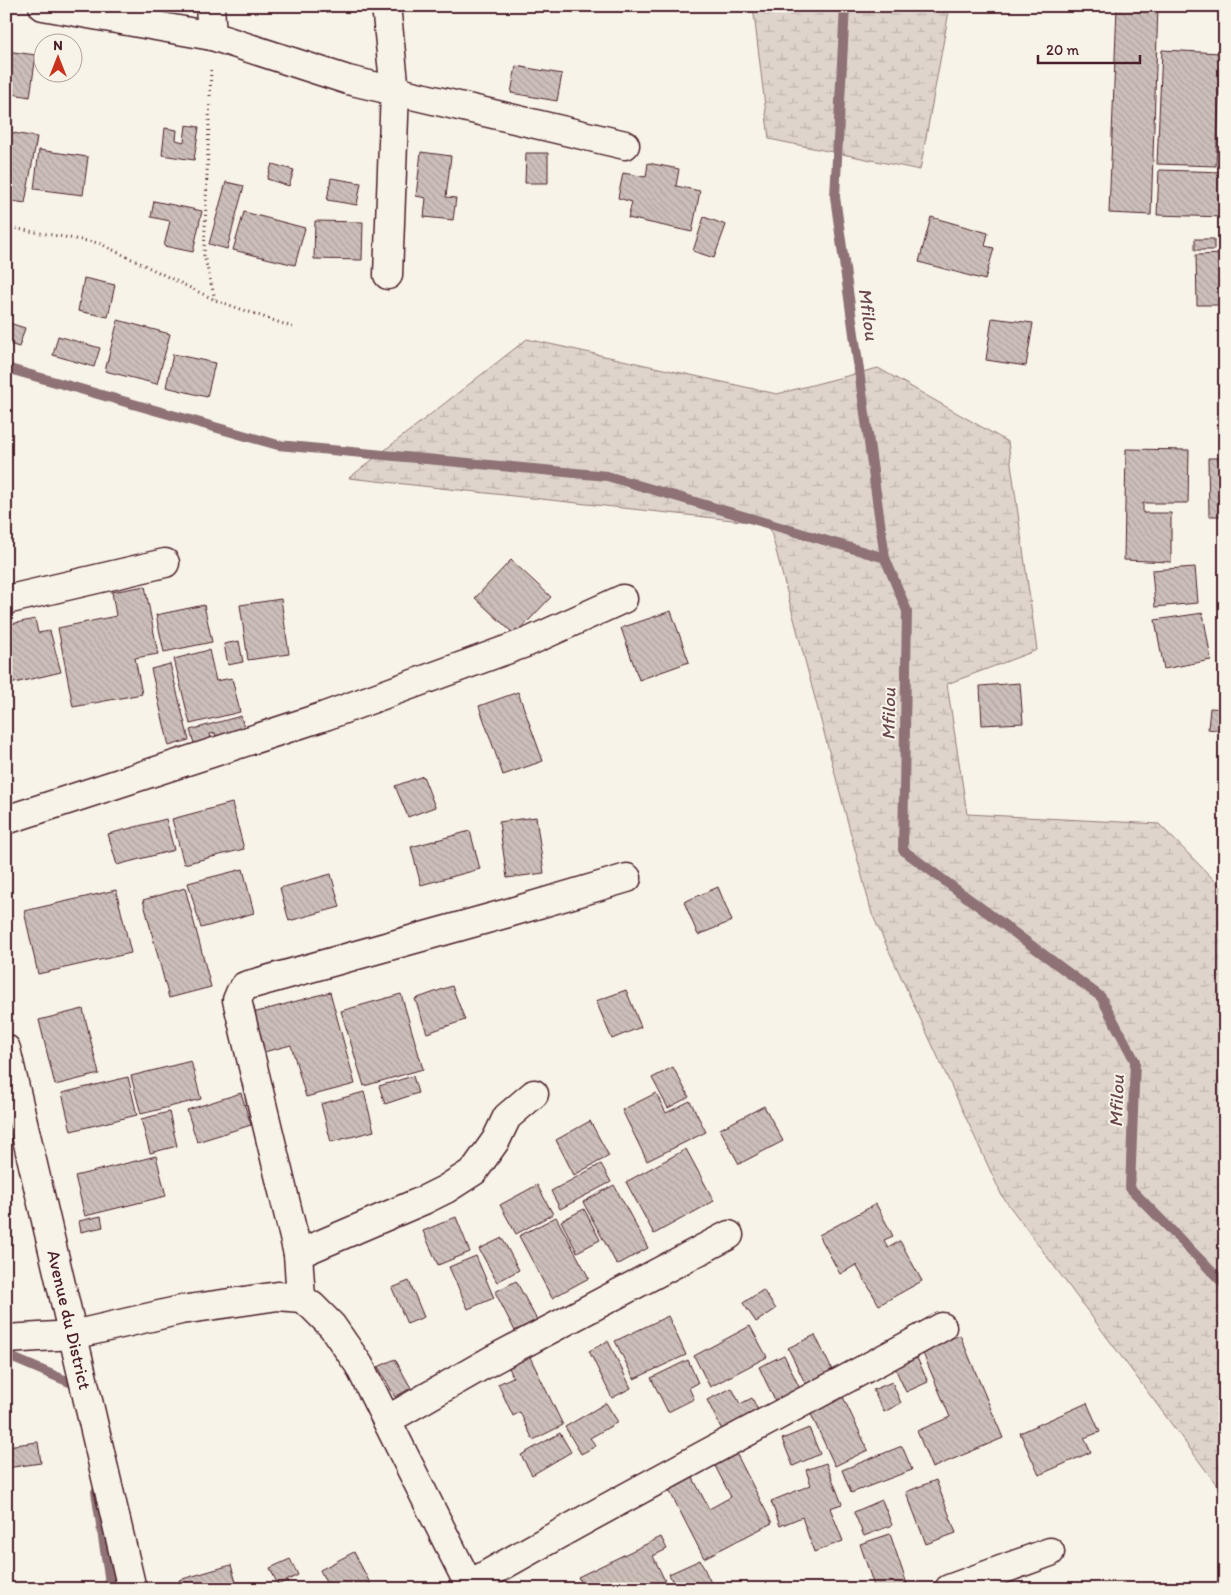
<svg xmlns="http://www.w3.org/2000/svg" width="1231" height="1595" font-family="Itim,sans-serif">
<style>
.wetland{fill:url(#wetland-marsh);stroke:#947a7c}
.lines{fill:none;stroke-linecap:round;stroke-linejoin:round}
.stream{stroke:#8e7275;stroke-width:10}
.building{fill:url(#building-back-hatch);stroke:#4a1f2b}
.minor-casing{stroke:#4a1f2b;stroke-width:31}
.path{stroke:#4a1f2b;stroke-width:3;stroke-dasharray:1 4;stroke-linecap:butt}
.minor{stroke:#f7f3e8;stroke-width:28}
.labels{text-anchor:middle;stroke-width:4;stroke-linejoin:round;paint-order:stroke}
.street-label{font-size:18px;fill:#4a1f2b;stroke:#f7f3e8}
.water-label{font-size:19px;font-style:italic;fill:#6c4950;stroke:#f7f3e8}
</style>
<defs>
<pattern id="wetland-marsh" width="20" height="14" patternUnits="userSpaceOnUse" patternTransform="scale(1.25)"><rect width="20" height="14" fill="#ded4cc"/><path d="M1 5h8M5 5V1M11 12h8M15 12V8" fill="none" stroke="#c0b6af"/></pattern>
<pattern id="building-back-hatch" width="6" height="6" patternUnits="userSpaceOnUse" patternTransform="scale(1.25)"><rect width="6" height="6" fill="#ccbfb9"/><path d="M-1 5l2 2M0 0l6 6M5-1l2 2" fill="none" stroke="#b1a49f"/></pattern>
</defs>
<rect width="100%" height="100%" fill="#f7f3e8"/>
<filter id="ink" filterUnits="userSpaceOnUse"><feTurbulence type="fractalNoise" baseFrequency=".02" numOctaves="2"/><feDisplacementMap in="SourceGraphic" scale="10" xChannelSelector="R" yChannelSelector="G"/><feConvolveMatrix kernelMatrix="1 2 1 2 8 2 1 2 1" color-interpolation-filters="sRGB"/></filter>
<g filter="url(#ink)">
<path class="wetland" d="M 753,6 L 950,6 L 920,170 L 769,139 Z
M 527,339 L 777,394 L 878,368 L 1008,442 L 1037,650 L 947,684 L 967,814 L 1159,824 L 1225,891 L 1225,1496 L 1002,1196 L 872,914 L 769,524 L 349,478 Z"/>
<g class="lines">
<path class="stream" d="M 845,6 L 835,197 L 885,558 L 907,611 L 903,850 L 1101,997 L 1135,1061 L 1130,1188 L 1225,1285
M 6,368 L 278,445 L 607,476 L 885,558
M 6,1355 L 81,1387
M 96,1492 L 111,1589"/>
</g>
<path class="building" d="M 1117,6 L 1158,6 L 1151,215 L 1109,213 Z
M 1162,50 L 1221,53 L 1216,166 L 1157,164 Z
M 6,51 L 36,55 L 30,97 L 6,93 Z
M 516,66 L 562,74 L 557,101 L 511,93 Z
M 186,125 L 199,127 L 194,160 L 162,155 L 165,128 L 177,130 L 176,140 L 184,142 Z
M 7,132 L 37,137 L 25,203 L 6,200 Z
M 39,150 L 88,157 L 83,195 L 34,189 Z
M 421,152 L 451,156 L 446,197 L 456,198 L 453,220 L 424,217 L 426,198 L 416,196 Z
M 526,153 L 548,153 L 548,183 L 525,183 Z
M 648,163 L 679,169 L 676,186 L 700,191 L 692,232 L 628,218 L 632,202 L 618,198 L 623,173 L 646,177 Z
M 272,164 L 294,170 L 289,186 L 267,179 Z
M 1159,170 L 1225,172 L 1225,217 L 1157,215 Z
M 331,178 L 361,183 L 357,205 L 327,200 Z
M 226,182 L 244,186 L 227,249 L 209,244 Z
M 154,201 L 202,211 L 193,252 L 164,246 L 170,221 L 151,217 Z
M 244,212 L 305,228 L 295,265 L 233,250 Z
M 704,217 L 726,225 L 714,258 L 693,251 Z
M 931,217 L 988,233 L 985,246 L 994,248 L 985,280 L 919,262 Z
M 315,221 L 363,222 L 362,260 L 314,259 Z
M 1195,239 L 1214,239 L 1214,250 L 1195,250 Z
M 1225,254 L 1225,315 L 1223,315 L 1223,305 L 1197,305 L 1196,255 Z
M 84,278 L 115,285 L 108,317 L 78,311 Z
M 992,318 L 1033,323 L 1026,366 L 986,360 Z
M 118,320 L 170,334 L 157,384 L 105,371 Z
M 6,322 L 25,328 L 19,347 L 6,343 Z
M 58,336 L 100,348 L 94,367 L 53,355 Z
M 173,354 L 215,363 L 207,397 L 166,387 Z
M 1126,449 L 1189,450 L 1188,503 L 1143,503 L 1143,513 L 1171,513 L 1171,562 L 1124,560 Z
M 1208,458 L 1225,458 L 1225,516 L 1209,516 Z
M 511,560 L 551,597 L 515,635 L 475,598 Z
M 1195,567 L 1198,603 L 1155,607 L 1152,570 Z
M 145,586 L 158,654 L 135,658 L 142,694 L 73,707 L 58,628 L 116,616 L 112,592 Z
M 281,599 L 289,654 L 248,660 L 240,605 Z
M 204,605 L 212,642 L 164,652 L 156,615 Z
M 671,611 L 689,662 L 639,680 L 621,628 Z
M 1203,613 L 1211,660 L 1164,669 L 1155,620 Z
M 35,619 L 38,633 L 50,631 L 61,672 L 6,685 L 6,625 Z
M 239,641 L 243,662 L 228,665 L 224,644 Z
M 209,650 L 216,681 L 232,678 L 240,712 L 190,724 L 174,659 Z
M 170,664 L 189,740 L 169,746 L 151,669 Z
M 1020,683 L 1023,723 L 982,725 L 980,686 Z
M 518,692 L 543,761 L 503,775 L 479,706 Z
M 1210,708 L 1225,709 L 1225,731 L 1208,729 Z
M 241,716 L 246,735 L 218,743 L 215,733 L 210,734 L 213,746 L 196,750 L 190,730 Z
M 423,776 L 435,807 L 408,817 L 395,786 Z
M 232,803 L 244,849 L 184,864 L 172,819 Z
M 536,817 L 544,873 L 507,878 L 499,822 Z
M 166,819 L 174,850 L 117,865 L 108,834 Z
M 470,831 L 480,869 L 421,885 L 411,847 Z
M 243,869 L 254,913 L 201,928 L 188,883 Z
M 331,874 L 340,907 L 289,921 L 280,888 Z
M 718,887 L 732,921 L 698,935 L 684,902 Z
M 185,888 L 211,987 L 169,998 L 143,900 Z
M 116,890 L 131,953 L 38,974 L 24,911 Z
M 452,986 L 465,1020 L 427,1033 L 415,999 Z
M 626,990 L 641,1027 L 612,1039 L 596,1001 Z
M 330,992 L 355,1084 L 306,1097 L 291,1045 L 264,1052 L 253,1013 Z
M 401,994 L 423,1069 L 364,1086 L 341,1011 Z
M 83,1009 L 99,1074 L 55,1085 L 39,1020 Z
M 191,1061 L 201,1099 L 141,1114 L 131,1076 Z
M 673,1067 L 689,1097 L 668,1108 L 652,1078 Z
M 413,1076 L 418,1093 L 385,1104 L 379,1086 Z
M 128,1077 L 137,1115 L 71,1131 L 62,1093 Z
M 364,1092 L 374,1131 L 331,1142 L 321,1104 Z
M 241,1093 L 251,1125 L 197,1142 L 187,1110 Z
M 656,1093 L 666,1113 L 690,1101 L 706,1132 L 647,1161 L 622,1110 Z
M 764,1106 L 783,1141 L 739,1164 L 720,1129 Z
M 169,1112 L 177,1146 L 150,1153 L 141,1119 Z
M 590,1121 L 609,1156 L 574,1175 L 556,1140 Z
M 686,1149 L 714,1201 L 654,1234 L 626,1182 Z
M 156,1156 L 166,1196 L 85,1216 L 75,1176 Z
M 601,1164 L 611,1182 L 560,1209 L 551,1191 Z
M 537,1185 L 553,1214 L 516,1234 L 500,1205 Z
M 614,1185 L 648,1248 L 617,1265 L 583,1202 Z
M 876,1204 L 893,1236 L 884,1240 L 888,1248 L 900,1241 L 922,1281 L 879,1305 L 856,1265 L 840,1274 L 819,1235 Z
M 584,1209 L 600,1240 L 577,1252 L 561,1221 Z
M 101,1216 L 103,1227 L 81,1232 L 79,1221 Z
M 456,1217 L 470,1252 L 438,1265 L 423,1231 Z
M 556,1217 L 589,1278 L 552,1298 L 519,1236 Z
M 502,1238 L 519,1270 L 497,1282 L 479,1249 Z
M 476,1256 L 494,1298 L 468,1309 L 449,1267 Z
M 409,1281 L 424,1317 L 407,1324 L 392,1288 Z
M 516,1281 L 537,1320 L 515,1331 L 495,1292 Z
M 763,1290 L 776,1309 L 756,1322 L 743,1303 Z
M 668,1316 L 686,1355 L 634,1379 L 615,1341 Z
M 750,1326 L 767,1357 L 710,1387 L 694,1356 Z
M 815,1335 L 834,1374 L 807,1387 L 788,1348 Z
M 960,1335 L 1003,1438 L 932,1468 L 917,1431 L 950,1417 L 922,1351 Z
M 608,1341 L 631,1388 L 612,1398 L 589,1351 Z
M 529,1355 L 563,1425 L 533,1440 L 520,1412 L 513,1416 L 498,1384 L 513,1377 L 508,1365 Z
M 784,1355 L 801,1391 L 776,1403 L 759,1367 Z
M 917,1358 L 928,1382 L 906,1392 L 895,1368 Z
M 395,1359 L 411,1388 L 395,1397 L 378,1367 Z
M 688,1360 L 698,1383 L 689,1388 L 694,1399 L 668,1412 L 651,1378 Z
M 892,1382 L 901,1403 L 884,1412 L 873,1390 Z
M 732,1388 L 740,1404 L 752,1398 L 760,1414 L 723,1432 L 707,1400 Z
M 843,1397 L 868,1450 L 835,1466 L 810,1412 Z
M 606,1403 L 618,1422 L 590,1438 L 596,1446 L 581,1454 L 565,1427 Z
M 1087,1403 L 1100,1432 L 1084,1438 L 1091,1452 L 1039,1475 L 1020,1433 Z
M 809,1428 L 820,1454 L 793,1466 L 782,1439 Z
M 560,1433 L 571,1452 L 532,1475 L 521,1455 Z
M 38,1442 L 41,1463 L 6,1468 L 6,1446 Z
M 902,1446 L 912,1470 L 851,1493 L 842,1470 Z
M 735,1451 L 772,1523 L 704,1558 L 668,1488 L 692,1476 L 709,1509 L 731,1497 L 713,1462 Z
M 826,1463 L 842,1504 L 830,1508 L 843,1541 L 814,1552 L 802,1517 L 780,1526 L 771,1501 L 811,1485 L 806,1470 Z
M 936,1480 L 956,1533 L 926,1544 L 906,1492 Z
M 882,1500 L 892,1525 L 864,1536 L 854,1512 Z
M 890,1534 L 908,1587 L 902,1589 L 875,1589 L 860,1544 Z
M 661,1537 L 667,1549 L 653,1556 L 666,1583 L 655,1589 L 584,1589 L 578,1577 Z
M 354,1552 L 373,1589 L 329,1589 L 320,1570 Z
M 290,1559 L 298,1575 L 278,1585 L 270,1568 Z
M 700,1560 L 714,1589 L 676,1589 L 669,1574 Z
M 231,1565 L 238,1589 L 182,1589 L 179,1580 Z"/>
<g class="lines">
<defs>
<g id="minor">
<path d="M 43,6 L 212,36 L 348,80 L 625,145"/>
<path d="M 210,6 L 212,36"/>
<path d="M 386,6 L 395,91 L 388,275"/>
<path d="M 6,600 L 165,563"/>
<path d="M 6,820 L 325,716 L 528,642 L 623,599"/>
<path id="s1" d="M 6,1049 L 132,1589"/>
<path d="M 298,1254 L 424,1200 L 446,1189 L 474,1171 L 496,1140 L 507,1117 L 534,1094"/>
<path d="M 301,1298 L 298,1254 L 237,1000 L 240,993 L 245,986 L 508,913 L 627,878"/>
<path d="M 6,1339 L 73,1335 L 181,1310 L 278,1296 L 301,1298 L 312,1306 L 332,1326 L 359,1365 L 471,1589"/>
<path d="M 387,1420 L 492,1360 L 729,1235"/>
<path d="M 469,1585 C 624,1495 785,1413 942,1327"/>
<path d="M 949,1589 L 1050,1552"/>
</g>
</defs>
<use href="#minor" class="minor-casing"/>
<path class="path" d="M 211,70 L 204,255 L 215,299
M 6,227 L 99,243 L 215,300 L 295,328"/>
<use href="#minor" class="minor"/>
</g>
</g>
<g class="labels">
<g class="street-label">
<text dy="6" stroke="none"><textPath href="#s1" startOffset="278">Avenue du District</textPath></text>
</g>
<g class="water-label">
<text transform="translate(869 314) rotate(82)" y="7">Mfilou</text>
<text transform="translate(888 714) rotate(-89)" y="7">Mfilou</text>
<text transform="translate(1116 1101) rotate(-88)" y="7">Mfilou</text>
</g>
</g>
<rect width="1231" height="1595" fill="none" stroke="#f7f3e8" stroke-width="25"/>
<rect x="12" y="12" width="1206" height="1570" fill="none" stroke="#4a1f2b" stroke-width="2" filter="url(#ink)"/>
<g transform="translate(58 58)"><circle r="24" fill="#f7f3e8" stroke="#b29e9c"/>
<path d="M0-4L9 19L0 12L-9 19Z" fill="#c8321e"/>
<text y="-8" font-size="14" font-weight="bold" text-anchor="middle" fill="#4a1f2b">N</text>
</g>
<path d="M1038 55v8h102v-8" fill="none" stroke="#4a1f2b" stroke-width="2.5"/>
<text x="1046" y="55" font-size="15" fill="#4a1f2b" stroke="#f7f3e8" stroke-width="4" paint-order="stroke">20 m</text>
</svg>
